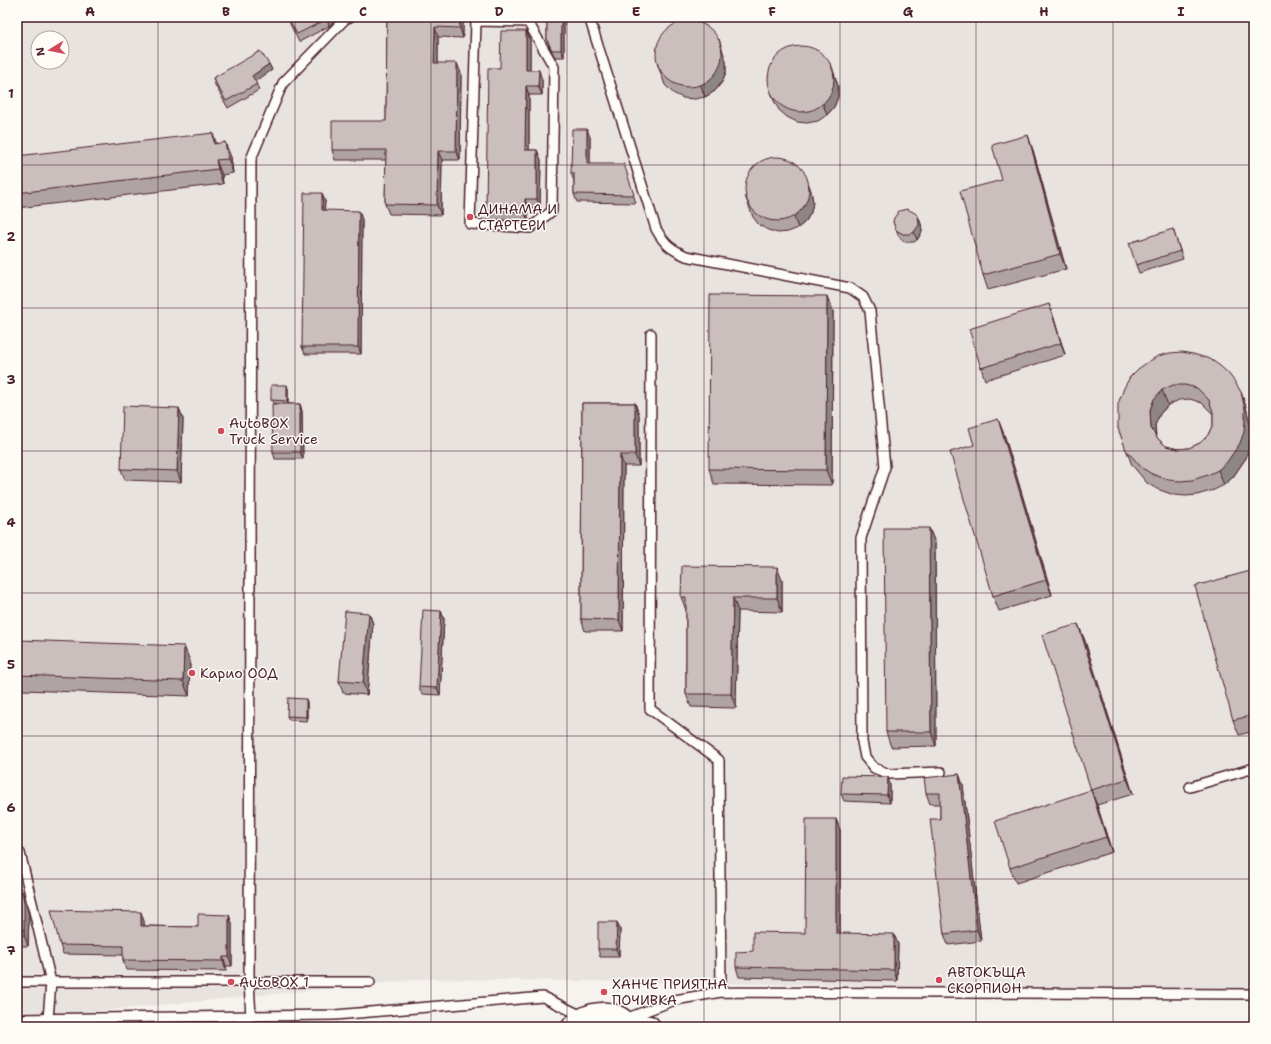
<svg xmlns="http://www.w3.org/2000/svg" width="1271" height="1044" font-family="'Shantell Sans',sans-serif">
<style>
.built{fill:#e9e3e0;fill-rule:evenodd}
.lines{fill:none;stroke-linecap:round;stroke-linejoin:round}
.service-casing{stroke:#4a1f2b;stroke-width:12}
.secondary-casing{stroke:#4a1f2b;stroke-width:25}
.service{stroke:#fdfcf7;stroke-width:9}
.secondary{stroke:#fdfcf7;stroke-width:22}
.wall{fill:#afa4a3;stroke:#4a1f2b;fill-rule:evenodd}
.shaded-wall{fill:#8e8685;stroke:#4a1f2b}
.building{fill:#cbbfbe;stroke:#4a1f2b;fill-rule:evenodd}
.grid{fill:none;stroke:#4a1f2b;stroke-width:1;stroke-opacity:0.55}
.poi-dot{fill:#d1495b;stroke:#fdfcf7;stroke-width:1.5}
.labels{text-anchor:middle;stroke-width:3;stroke-linejoin:round;paint-order:stroke}
.poi-label{font-size:14px;fill:#4a1f2b;stroke:#fdfcf7;text-anchor:start}
.neatline{fill:none;stroke:#4a1f2b;stroke-width:1.5}
.grid-label{font-size:13px;text-anchor:middle;font-weight:bold;fill:#4a1f2b}
</style>
<rect width="100%" height="100%" fill="#f6f3ef"/>
<filter id="ink" filterUnits="userSpaceOnUse"><feTurbulence type="fractalNoise" baseFrequency=".025" numOctaves="2"/><feDisplacementMap in="SourceGraphic" scale="8" xChannelSelector="R" yChannelSelector="G"/><feConvolveMatrix kernelMatrix="1 2 1 2 8 2 1 2 1" color-interpolation-filters="sRGB"/></filter>
<g filter="url(#ink)">
<path class="built" d="M 17,17 L 1254,17 L 1254,991 L 427,979 L 17,1019 ZM 38,38 L 62,38 L 62,62 L 38,62 Z"/>
<g class="lines">
<defs>
<path id="service" d="M 527,17 L 528,22 L 554,67 L 552,211 L 530,228 L 470,224 L 476,21 L 528,22
M 589,17 L 656,229 C 665,245 671,249 686,256 L 850,288 L 863,297 L 870,311 L 885,467 L 861,538 L 862,742 L 865,757 L 874,768 L 889,774 L 941,772
M 1190,787 L 1254,768
M 20,853 L 51,982 L 48,1019
M 17,982 L 370,982
M 721,992 L 1254,994
M 251,1017 L 249,982 L 251,159 L 283,83 L 345,19 L 350,17
M 17,1019 L 335,1015 L 543,997 L 584,1017
M 625,1019 L 675,1000 L 721,992 L 719,760 L 650,709 L 651,334"/>
<path id="secondary" d="M 628,1025 L 649,1027
M 573,1027 C 588,1011 616,1008 629,1027"/>
</defs>
<use href="#service" class="service-casing"/>
<use href="#secondary" class="secondary-casing"/>
<use href="#service" class="service"/>
<use href="#secondary" class="secondary"/>
</g>
<path class="wall" d="M 290,17 L 339,17 L 329,26 L 299,42 L 291,26 L 288,18 Z
M 387,17 L 463,17 L 463,38 L 438,37 L 438,63 L 461,73 L 460,160 L 442,160 L 441,215 L 389,214 L 385,204 L 386,160 L 335,160 L 332,150 L 386,121 Z
M 547,17 L 564,17 L 564,57 L 555,57 L 550,48 L 547,40 Z
M 526,31 L 530,40 L 530,70 L 542,80 L 542,95 L 529,95 L 529,150 L 537,150 L 541,160 L 540,209 L 528,209 L 528,222 L 490,219 L 486,210 L 500,68 Z
M 726,61 L 726,72 L 722,82 L 715,91 L 705,97 L 695,99 L 683,98 L 673,93 L 665,85 L 657,63 Z
M 269,64 L 272,70 L 255,81 L 259,90 L 228,108 L 215,85 L 213,78 Z
M 831,64 L 838,86 L 838,97 L 834,107 L 827,115 L 818,121 L 807,123 L 797,122 L 787,117 L 779,110 L 774,101 L 770,89 Z
M 590,137 L 590,164 L 626,172 L 636,203 L 577,202 L 574,194 L 574,181 L 571,173 Z
M 216,143 L 231,157 L 233,173 L 222,175 L 223,184 L 17,208 L 17,156 Z
M 1033,150 L 1066,269 L 988,290 L 983,275 L 1002,180 Z
M 807,180 L 811,191 L 813,202 L 811,212 L 806,221 L 798,228 L 788,232 L 778,233 L 768,230 L 759,225 L 753,217 L 745,196 Z
M 325,201 L 324,210 L 362,219 L 361,354 L 305,354 L 302,347 Z
M 918,216 L 921,224 L 922,232 L 917,240 L 914,242 L 905,242 L 899,237 L 893,222 Z
M 1173,229 L 1183,259 L 1139,273 L 1136,265 Z
M 1049,304 L 1065,355 L 985,380 L 981,368 Z
M 833,311 L 832,485 L 714,484 L 709,469 Z
M 1130,377 L 1241,392 L 1246,407 L 1250,424 L 1251,435 L 1249,447 L 1246,458 L 1233,477 L 1224,485 L 1214,490 L 1197,495 L 1186,496 L 1174,495 L 1157,489 L 1147,483 L 1132,465 L 1118,428 ZM 1190,399 L 1202,403 L 1213,414 L 1213,424 L 1208,435 L 1200,443 L 1189,448 L 1178,449 L 1166,446 L 1157,438 L 1156,436 L 1155,425 L 1160,414 L 1168,405 L 1179,400 Z
M 287,385 L 288,389 L 288,404 L 300,404 L 302,411 L 303,459 L 275,459 L 273,452 L 281,404 L 273,403 L 271,400 Z
M 582,403 L 635,403 L 639,415 L 639,466 L 624,466 L 623,631 L 585,631 L 581,619 Z
M 179,408 L 183,419 L 181,482 L 125,480 L 121,469 Z
M 1004,434 L 1052,595 L 999,611 L 993,596 L 974,445 Z
M 929,528 L 935,543 L 936,746 L 891,747 L 886,732 Z
M 1254,570 L 1254,731 L 1239,735 L 1233,720 Z
M 782,580 L 782,612 L 738,611 L 736,708 L 691,707 L 686,694 L 686,610 L 681,597 Z
M 441,611 L 444,619 L 440,695 L 422,694 L 419,687 Z
M 369,613 L 373,624 L 367,695 L 343,693 L 339,681 Z
M 1084,638 L 1133,794 L 1097,805 L 1112,852 L 1016,883 L 1010,868 L 1091,790 Z
M 190,661 L 189,696 L 23,690 L 17,675 Z
M 306,699 L 307,702 L 307,721 L 289,720 L 287,716 Z
M 959,774 L 963,785 L 981,941 L 948,945 L 944,934 L 940,819 L 940,804 L 930,804 L 926,793 Z
M 890,785 L 890,803 L 844,801 L 841,794 Z
M 836,819 L 840,830 L 840,933 L 898,944 L 897,981 L 739,977 L 736,967 L 753,951 L 805,933 Z
M 17,891 L 26,903 L 29,915 L 28,946 L 17,946 Z
M 229,915 L 232,924 L 232,966 L 226,966 L 226,971 L 126,970 L 123,960 L 123,955 L 63,954 L 60,945 L 144,921 L 144,926 L 198,927 Z
M 617,922 L 620,930 L 619,957 L 600,957 L 598,949 Z"/>
<path class="shaded-wall" d="M 328,17 L 339,17 L 329,26 L 327,19 Z
M 459,17 L 463,17 L 463,38 L 460,28 Z
M 561,17 L 564,17 L 564,57 L 561,50 Z
M 435,27 L 438,37 L 438,73 L 434,63 Z
M 526,31 L 530,40 L 530,80 L 526,70 Z
M 719,39 L 726,61 L 726,72 L 722,82 L 715,91 L 705,97 L 701,86 Z
M 457,63 L 461,73 L 460,160 L 456,151 Z
M 269,64 L 272,70 L 254,82 L 252,76 Z
M 831,64 L 838,86 L 838,97 L 834,107 L 827,115 L 823,104 Z
M 539,70 L 542,80 L 542,95 L 538,86 Z
M 526,86 L 529,95 L 529,160 L 525,150 Z
M 587,129 L 590,137 L 590,172 L 587,164 Z
M 213,133 L 218,148 L 214,144 Z
M 1028,135 L 1033,150 L 1066,269 L 1060,254 Z
M 225,142 L 231,157 L 233,173 L 228,159 Z
M 537,150 L 541,160 L 540,209 L 537,199 Z
M 438,151 L 442,160 L 441,215 L 437,205 Z
M 216,160 L 222,175 L 223,184 L 218,169 Z
M 807,180 L 811,191 L 813,202 L 811,212 L 806,221 L 798,228 L 794,217 Z
M 322,193 L 325,201 L 324,218 L 322,210 Z
M 525,199 L 528,209 L 528,222 L 525,212 Z
M 359,211 L 362,219 L 361,354 L 358,347 Z
M 918,216 L 921,224 L 922,232 L 917,240 L 914,232 Z
M 827,296 L 833,311 L 832,485 L 826,470 Z
M 1049,304 L 1053,315 L 1065,355 L 1061,343 Z
M 287,385 L 288,389 L 288,405 L 287,401 Z
M 1162,390 L 1168,405 L 1160,414 L 1155,425 L 1156,443 L 1151,428 L 1150,410 L 1154,399 Z
M 1241,392 L 1246,407 L 1250,424 L 1251,435 L 1249,447 L 1246,458 L 1233,477 L 1224,485 L 1218,470 Z
M 635,403 L 639,415 L 639,466 L 635,455 Z
M 300,404 L 302,411 L 303,459 L 300,452 Z
M 179,408 L 183,419 L 181,482 L 177,471 Z
M 998,419 L 1004,434 L 1052,595 L 1046,580 Z
M 620,455 L 624,466 L 623,631 L 619,620 Z
M 929,528 L 935,543 L 936,746 L 931,732 Z
M 777,567 L 782,580 L 782,612 L 777,598 Z
M 733,598 L 738,611 L 736,708 L 731,694 Z
M 441,611 L 444,619 L 440,695 L 437,688 Z
M 369,613 L 373,624 L 367,695 L 363,683 Z
M 1078,624 L 1084,638 L 1133,794 L 1127,779 Z
M 184,646 L 190,661 L 189,696 L 183,681 Z
M 306,699 L 307,702 L 307,721 L 306,717 Z
M 959,774 L 963,785 L 981,941 L 977,930 Z
M 888,777 L 890,785 L 890,803 L 887,795 Z
M 1091,790 L 1097,805 L 1112,852 L 1106,837 Z
M 836,819 L 840,830 L 840,944 L 836,933 Z
M 22,891 L 26,903 L 29,915 L 28,946 L 24,935 Z
M 141,912 L 144,921 L 144,935 L 141,926 Z
M 229,915 L 232,924 L 232,966 L 229,957 Z
M 617,922 L 620,930 L 619,957 L 616,949 Z
M 894,934 L 898,944 L 897,981 L 894,970 Z
M 223,957 L 226,966 L 226,971 L 223,961 Z"/>
<path class="building" d="M 290,17 L 328,17 L 327,19 L 297,34 L 288,18 Z
M 387,17 L 459,17 L 460,28 L 435,27 L 434,63 L 457,63 L 456,151 L 438,151 L 437,205 L 385,204 L 386,150 L 332,150 L 332,121 L 386,121 Z
M 547,17 L 561,17 L 561,50 L 552,50 L 547,40 Z
M656 54a33 33 0 1 1 66 0a33 33 0 1 1-66 0Z
M 501,31 L 526,31 L 526,70 L 539,70 L 538,86 L 526,86 L 525,150 L 537,150 L 537,199 L 525,199 L 525,212 L 486,210 L 488,68 L 500,68 Z
M768 79a33 33 0 1 1 66 0a33 33 0 1 1-66 0Z
M 260,51 L 269,64 L 252,76 L 257,84 L 226,101 L 213,78 Z
M 572,129 L 587,129 L 587,164 L 624,164 L 634,195 L 574,194 L 574,173 L 571,173 Z
M 213,133 L 214,144 L 225,142 L 228,159 L 216,160 L 218,169 L 17,193 L 17,156 Z
M 1028,135 L 1060,254 L 983,275 L 960,191 L 1002,180 L 992,145 Z
M745 189a32 32 0 1 1 64 0a32 32 0 1 1-64 0Z
M 304,193 L 322,193 L 322,210 L 359,211 L 358,347 L 302,347 Z
M 907,209 L 915,213 L 918,216 L 919,225 L 914,232 L 911,234 L 903,234 L 896,230 L 893,222 L 894,218 L 899,211 Z
M 1173,229 L 1180,251 L 1136,265 L 1129,243 Z
M 710,295 L 827,296 L 826,470 L 709,469 Z
M 1049,304 L 1061,343 L 981,368 L 969,329 Z
M 1182,352 L 1193,354 L 1210,359 L 1219,365 L 1228,373 L 1235,382 L 1241,392 L 1245,409 L 1245,420 L 1244,432 L 1240,443 L 1227,462 L 1218,470 L 1208,475 L 1192,480 L 1180,481 L 1169,480 L 1152,474 L 1142,468 L 1126,450 L 1118,428 L 1118,404 L 1124,388 L 1130,377 L 1138,369 L 1148,362 L 1158,356 L 1170,353 ZM 1173,385 L 1185,385 L 1197,388 L 1209,400 L 1213,412 L 1213,424 L 1208,435 L 1200,443 L 1189,448 L 1178,449 L 1166,446 L 1157,438 L 1151,428 L 1150,410 L 1154,399 L 1162,390 Z
M 271,385 L 287,385 L 287,401 L 271,400 Z
M 582,403 L 635,403 L 635,455 L 620,455 L 619,620 L 581,619 Z
M 272,404 L 300,404 L 300,452 L 273,452 Z
M 123,406 L 179,408 L 177,471 L 121,469 Z
M 998,419 L 1046,580 L 993,596 L 950,452 L 974,445 L 969,428 Z
M 884,528 L 929,528 L 931,732 L 886,732 Z
M 682,566 L 777,567 L 777,598 L 733,598 L 731,694 L 686,694 L 686,597 L 681,597 Z
M 1254,570 L 1254,715 L 1233,720 L 1195,586 Z
M 423,610 L 441,611 L 437,688 L 419,687 Z
M 345,611 L 369,613 L 363,683 L 339,681 Z
M 1078,624 L 1127,779 L 1091,790 L 1042,635 Z
M 18,640 L 184,646 L 183,681 L 17,675 Z
M 288,698 L 306,699 L 306,717 L 287,716 Z
M 959,774 L 977,930 L 944,934 L 930,819 L 940,819 L 940,793 L 926,793 L 924,778 Z
M 842,776 L 888,777 L 887,795 L 841,794 Z
M 1091,790 L 1106,837 L 1010,868 L 995,821 Z
M 806,819 L 836,819 L 836,933 L 894,934 L 894,970 L 736,967 L 736,952 L 753,951 L 753,932 L 805,933 Z
M 17,891 L 22,891 L 24,903 L 24,935 L 17,935 Z
M 51,910 L 141,912 L 141,926 L 198,927 L 198,914 L 229,915 L 229,957 L 223,957 L 223,961 L 123,960 L 123,946 L 60,945 Z
M 598,922 L 617,922 L 616,949 L 598,949 Z"/>
</g>
<path class="grid" d="M 158,17 L 158,1027M 295,17 L 295,1027M 431,17 L 431,1027M 567,17 L 567,1027M 704,17 L 704,1027M 840,17 L 840,1027M 976,17 L 976,1027M 1113,17 L 1113,1027M 17,165 L 1254,165M 17,308 L 1254,308M 17,451 L 1254,451M 17,593 L 1254,593M 17,736 L 1254,736M 17,879 L 1254,879"/>
<g class="poi-dot">
<circle cx="470" cy="217" r="4"/>
<circle cx="221" cy="431" r="4"/>
<circle cx="192" cy="673" r="4"/>
<circle cx="939" cy="980" r="4"/>
<circle cx="231" cy="982" r="4"/>
<circle cx="604" cy="992" r="4"/>
</g>
<g class="labels">
<g class="poi-label">
<text x="478" y="214">ДИНАМА И<tspan x="478" dy="16">СТАРТЕРИ</tspan></text>
<text x="229" y="428">AutoBOX<tspan x="229" dy="16">Truck Service</tspan></text>
<text x="200" y="678">Карио ООД</text>
<text x="947" y="977">АВТОКЪЩА<tspan x="947" dy="16">СКОРПИОН</tspan></text>
<text x="239" y="987">AutoBOX 1</text>
<text x="612" y="989">ХАНЧЕ ПРИЯТНА<tspan x="612" dy="16">ПОЧИВКА</tspan></text>
</g>
</g>
<rect width="1271" height="1044" fill="none" stroke="#fdfcf7" stroke-width="44"/>
<g transform="translate(50 50) rotate(260)"><circle r="19" fill="#fdfcf7" stroke="#b5a4a5"/>
<path d="M0-3L7 15L0 10L-7 15Z" fill="#d1495b"/>
<text y="-6" font-size="11" font-weight="bold" text-anchor="middle" fill="#4a1f2b">N</text>
</g>
<rect x="22" y="22" width="1227" height="1000" class="neatline"/>
<g class="grid-label">
<text x="90" y="16">A</text>
<text x="226" y="16">B</text>
<text x="363" y="16">C</text>
<text x="499" y="16">D</text>
<text x="636" y="16">E</text>
<text x="772" y="16">F</text>
<text x="908" y="16">G</text>
<text x="1044" y="16">H</text>
<text x="1181" y="16">I</text>
<text x="11" y="98">1</text>
<text x="11" y="241">2</text>
<text x="11" y="384">3</text>
<text x="11" y="527">4</text>
<text x="11" y="669">5</text>
<text x="11" y="812">6</text>
<text x="11" y="955">7</text>
</g>
</svg>
